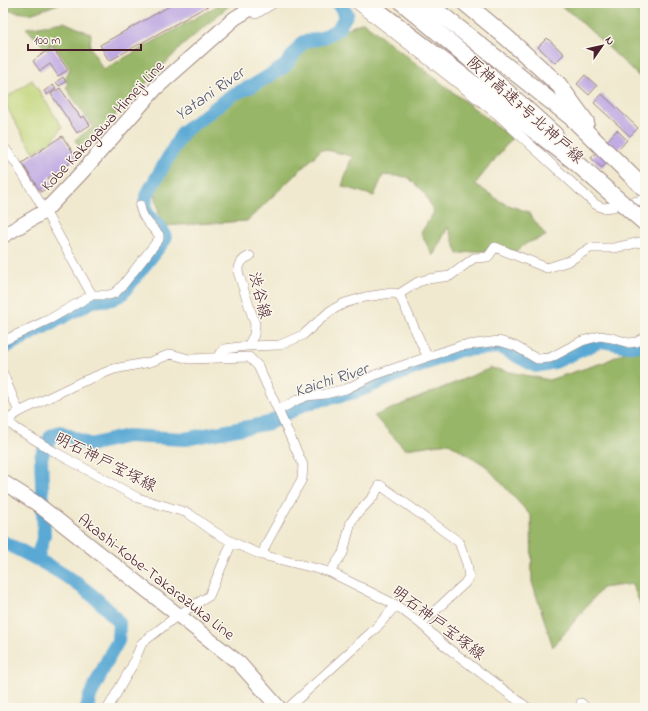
<svg xmlns="http://www.w3.org/2000/svg" width="648" height="711" font-family="'Indie Flower','Klee One',sans-serif">
<style>
.green{fill:#c0d478;stroke:#857a52}
.forest{fill:#98b668;stroke:#716a4a}
.lines{fill:none;stroke-linecap:round;stroke-linejoin:round}
.river{stroke:#5aa9d4;stroke-width:14}
.building{fill:#bba4e2}
.minor-casing{stroke:#9d847d;stroke-width:10}
.primary-casing{stroke:#9d847d;stroke-width:16}
.motorway-casing{stroke:#9d847d;stroke-width:18}
.minor{stroke:#fff;stroke-width:9}
.primary{stroke:#fff;stroke-width:14}
.motorway{stroke:#fff;stroke-width:16}
.motorway-bridge-casing{stroke:#9d847d;stroke-width:18;stroke-linecap:butt}
.motorway-bridge{stroke:#fff;stroke-width:16}
.labels{text-anchor:middle;stroke-width:3;stroke-linejoin:round;paint-order:stroke}
.street-label{font-size:16px;fill:#4a1f2b;stroke:#fbf7ec}
.water-label{font-size:17px;font-style:italic;fill:#50566f;stroke:#fbf7ec}
</style>
<rect width="100%" height="100%" fill="#fbf7ec"/>
<filter id="ink" filterUnits="userSpaceOnUse"><feTurbulence type="fractalNoise" baseFrequency=".025" numOctaves="2"/><feDisplacementMap in="SourceGraphic" scale="8" xChannelSelector="R" yChannelSelector="G"/><feConvolveMatrix kernelMatrix="1 2 1 2 8 2 1 2 1" color-interpolation-filters="sRGB"/></filter>
<filter id="wash" filterUnits="userSpaceOnUse"><feTurbulence type="fractalNoise" baseFrequency=".012" numOctaves="4" result="noise"/><feDisplacementMap in="SourceGraphic" scale="16" xChannelSelector="R" yChannelSelector="G"/><feGaussianBlur stdDeviation="0.9" result="paint"/><feColorMatrix in="noise" values="0 0 0 0 0 0 0 0 0 0 0 0 0 0 0 0 0 1.4 0 .05"/><feComposite in="paint" operator="in"/></filter>
<g filter="url(#wash)">
<rect width="100%" height="100%" fill="#f0e9cf"/>
<path class="green" d="M 32,80 L 62,127 L 53,140 L 34,152 L 20,131 L 3,100 Z"/>
<path class="forest" d="M 3,3 L 60,3 L 56,5 L 30,14 L 3,10 Z
M 222,3 L 232,3 L 181,47 L 82,150 L 75,140 L 93,127 L 66,88 L 68,84 L 65,79 L 70,69 L 54,45 L 47,50 L 26,28 L 64,22 L 91,34 L 90,46 L 103,70 Z
M 556,3 L 645,3 L 645,82 L 575,16 Z
M 363,22 L 512,138 L 475,184 L 503,203 L 528,212 L 546,236 L 527,243 L 513,253 L 477,251 L 458,254 L 448,227 L 433,256 L 421,233 L 434,212 L 425,194 L 408,177 L 383,175 L 374,196 L 342,186 L 352,156 L 322,149 L 247,221 L 161,226 L 154,186 L 198,123 L 308,45 Z
M 645,342 L 645,615 L 632,584 L 602,588 L 553,647 L 532,582 L 531,516 L 486,466 L 449,443 L 405,449 L 374,416 L 491,368 L 549,380 L 605,362 Z"/>
<g class="lines">
<path class="river" d="M 3,348 L 80,308 L 91,301 L 112,299 L 122,294 L 165,239 C 164,225 152,224 147,213 C 144,208 146,201 146,196 L 183,132 L 232,95 L 254,85 L 285,66 L 303,42 L 322,38 L 338,29 L 347,14 L 337,3
M 3,542 C 44,562 91,586 119,623 L 118,641 L 110,655 L 90,696 L 87,708
M 37,559 L 44,535 L 41,457 L 51,436 L 60,432 L 90,445 L 127,436 L 185,439 L 269,423 L 304,404 L 355,392 L 459,350 L 500,347 L 536,366 L 555,362 L 601,341 L 627,346 L 645,345"/>
</g>
<g id="blocks">
<path class="building" d="M 175,3 L 213,3 L 109,61 L 100,45 Z
M 547,38 L 564,54 L 555,63 L 538,47 Z
M 52,47 L 68,70 L 58,76 L 50,64 L 40,71 L 33,61 Z
M 585,75 L 597,86 L 589,95 L 577,84 Z
M 63,77 L 66,82 L 59,86 L 56,82 Z
M 53,85 L 56,89 L 47,95 L 44,91 Z
M 60,88 L 81,118 L 84,116 L 90,125 L 77,133 L 51,94 Z
M 602,94 L 638,128 L 630,136 L 594,103 Z
M 617,130 L 627,140 L 602,168 L 591,158 Z
M 62,136 L 77,158 L 48,178 L 53,184 L 41,192 L 22,163 Z"/>
</g>
</g>
<g filter="url(#ink)">
<use href="#blocks" fill-opacity="0" stroke="#9d847d" stroke-width="1"/>
<g class="lines">
<defs>
<path id="minor" d="M 355,3 L 498,115 L 595,204 L 603,208 L 613,207 L 645,199
M 250,4 L 256,14 L 274,3
M 3,146 L 16,163 L 45,211 L 92,295
M 399,294 L 427,356
M 3,341 L 50,319 L 92,295 L 109,295 L 115,293 L 122,286 L 159,239 L 159,235 C 151,226 141,217 140,205
M 248,346 L 254,335 L 255,324 L 238,272 C 240,263 242,259 250,256
M 216,358 L 225,349 L 246,346 L 280,345 L 303,335 L 330,311 L 345,303 L 365,297 L 392,293 L 399,294 L 418,282 L 428,279 L 450,276 L 474,258 L 488,257 L 495,247 L 547,268 L 569,261 L 590,248 L 614,248 L 645,241
M 3,374 L 19,412
M 279,410 L 297,400 L 307,396 L 325,394 L 346,389 L 375,375 L 460,346 L 499,341 L 515,346 L 537,359 L 550,358 L 582,341 L 600,336 L 612,338 L 629,343 L 637,342 L 645,337
M 3,420 L 8,422 L 17,429 L 55,452 L 138,498 L 188,513 L 213,531 L 232,542 L 262,555 L 330,572 L 396,605 L 421,624 L 445,646 L 528,708
M 8,422 L 13,416 L 19,412 L 79,383 L 114,369 L 150,362 L 171,354 L 189,359 L 249,357 L 258,366 L 303,465 L 302,479 L 266,544 L 262,555
M 330,572 L 343,553 L 351,522 L 356,515 L 373,497 L 380,485 L 459,542 L 467,564 L 469,577 L 465,583 L 421,624
M 581,703 L 586,708
M 108,708 L 132,666 L 142,643 L 178,615 L 209,596 L 232,542
M 288,708 L 376,628 L 396,605"/>
<path id="primary" d="M 3,236 L 45,211 L 83,171 L 156,88 L 235,18 L 260,3
M 3,482 L 36,503 L 239,663 L 279,708"/>
<path id="motorway" d="M 368,3 L 575,162 L 622,203
M 403,3 L 477,65 L 555,135
M 427,3 L 572,118 L 645,189
M 465,3 L 506,37 L 559,85 L 586,122"/>
</defs>
<use href="#minor" class="minor-casing"/>
<use href="#primary" class="primary-casing"/>
<use href="#motorway" class="motorway-casing"/>
<use href="#minor" class="minor"/>
<use href="#primary" class="primary"/>
<use href="#motorway" class="motorway"/>
<defs>
<path id="motorway-bridge" d="M 622,203 L 645,223"/>
</defs>
<use href="#motorway-bridge" class="motorway-bridge-casing"/>
<use href="#motorway-bridge" class="motorway-bridge"/>
</g>
</g>
<g class="labels">
<g class="street-label">
<text transform="translate(526 109) rotate(42)" y="6">阪神高速7号北神戸線</text>
<text transform="translate(102 125) rotate(-47)" y="6">Kobe Kakogawa Himeji Line</text>
<text transform="translate(261 295) rotate(76)" y="6">渋谷線</text>
<text transform="translate(106 461) rotate(27)" y="6">明石神戸宝塚線</text>
<text transform="translate(157 576) rotate(38)" y="6">Akashi-Kobe-Takarazuka Line</text>
<text transform="translate(439 622) rotate(37)" y="6">明石神戸宝塚線</text>
</g>
<g class="water-label">
<text transform="translate(209 93) rotate(-35)" y="6">Yatani River</text>
<text transform="translate(331 379) rotate(-18)" y="6">Kaichi River</text>
</g>
</g>
<rect width="648" height="711" fill="none" stroke="#fbf7ec" stroke-width="16"/>
<g transform="translate(602 46) rotate(56)" stroke="#fbf7ec" stroke-width="3" paint-order="stroke">
<path d="M0-3L7 15L0 10L-7 15Z" fill="#4a1f2b"/>
<text y="-6" font-size="11" font-weight="bold" text-anchor="middle" fill="#4a1f2b">N</text>
</g>
<path d="M28 44v6h113v-6" fill="none" stroke="#4a1f2b" stroke-width="2"/>
<text x="34" y="44" font-size="12" fill="#4a1f2b" stroke="#fbf7ec" stroke-width="3" paint-order="stroke">100 m</text>
</svg>
